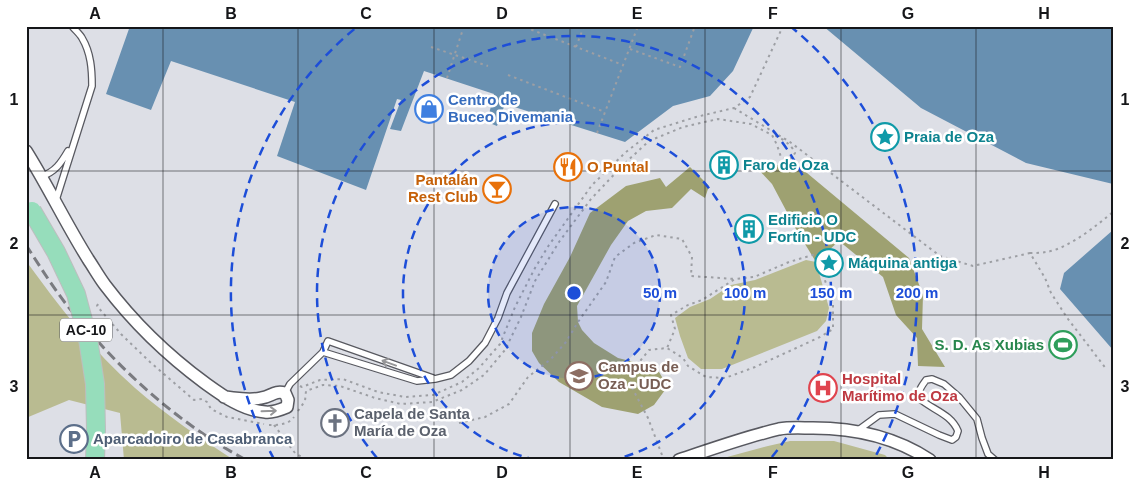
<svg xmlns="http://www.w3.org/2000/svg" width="1139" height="486" font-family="Arial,sans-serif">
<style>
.green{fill:#b9bb91}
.forest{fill:#9ea171}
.water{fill:#6890b1}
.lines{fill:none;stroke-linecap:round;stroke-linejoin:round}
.lane-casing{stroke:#585960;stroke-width:8}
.street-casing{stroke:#585960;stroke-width:14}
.path{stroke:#9d9fa4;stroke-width:2;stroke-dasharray:2.5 4;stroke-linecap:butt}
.lane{stroke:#fff;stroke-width:5.5}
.street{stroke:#fff;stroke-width:11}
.rail{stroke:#7a7b80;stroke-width:3;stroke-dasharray:10 5;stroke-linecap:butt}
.primary-bridge-casing{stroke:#bdbebf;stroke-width:20;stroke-linecap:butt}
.primary-bridge{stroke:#96ddbb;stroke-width:18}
.oneway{stroke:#969698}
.grid{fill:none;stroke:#151619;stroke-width:1;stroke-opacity:0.55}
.ring{fill:none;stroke:#1d4ed8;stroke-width:2.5;stroke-dasharray:9 6}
.labels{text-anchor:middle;stroke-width:5;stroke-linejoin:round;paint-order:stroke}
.shield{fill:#fff;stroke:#5b5c5e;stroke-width:1}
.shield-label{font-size:14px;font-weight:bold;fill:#151619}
.shop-label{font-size:15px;font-weight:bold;fill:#366cbe;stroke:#fff;text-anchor:start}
.culture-label{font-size:15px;font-weight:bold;fill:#0d838f;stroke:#fff;text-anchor:start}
.food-label{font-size:15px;font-weight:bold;fill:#c56008;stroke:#fff;text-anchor:start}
.leisure-label{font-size:15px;font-weight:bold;fill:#27864d;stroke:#fff;text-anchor:end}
.education-label{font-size:15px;font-weight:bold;fill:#785e54;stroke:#fff;text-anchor:start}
.health-label{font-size:15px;font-weight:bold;fill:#be3a42;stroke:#fff;text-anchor:start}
.worship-label{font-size:15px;font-weight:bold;fill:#5b616d;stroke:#fff;text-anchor:start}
.service-label{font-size:15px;font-weight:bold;fill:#4e5e75;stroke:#fff;text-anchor:start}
.centre{fill:#1d4ed8;stroke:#fff;stroke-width:2.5}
.ring-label{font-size:15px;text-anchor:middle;font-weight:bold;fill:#1d4ed8;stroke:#fff;stroke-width:5;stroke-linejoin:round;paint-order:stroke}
.neatline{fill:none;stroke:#151619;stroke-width:2}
.grid-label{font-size:16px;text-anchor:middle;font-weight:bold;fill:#151619}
</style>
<rect width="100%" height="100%" fill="#dddfe6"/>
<path class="green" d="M 806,260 L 816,262 L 829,308 L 826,321 L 817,331 L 722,369 L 701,369 L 688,358 L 680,336 L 675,318 L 690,307 L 710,299 L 731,285 L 755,280 Z
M 26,261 C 59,306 93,351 135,388 C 166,415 200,438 234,460 L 124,460 L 120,413 L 69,400 L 26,418 Z
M 790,441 L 834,441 L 885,455 L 890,460 L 716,460 L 768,446 Z"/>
<path class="forest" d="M 795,163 L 909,258 L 923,295 L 922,329 L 945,367 L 918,366 L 917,338 L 896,315 L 883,277 L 839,241 L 816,262 L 797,231 L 772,184 L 757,168 Z
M 690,167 L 709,186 L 705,198 L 691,189 L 672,208 L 646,211 L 628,221 L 611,245 L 577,306 L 578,322 L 582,330 L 594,343 L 618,358 L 646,365 L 659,372 L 665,382 L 665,390 L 654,405 L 638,414 L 602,407 L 559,382 L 539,363 L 532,351 L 532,333 L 544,304 L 570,257 L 590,213 L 626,186 L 660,178 L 666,187 Z"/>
<path class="water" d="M 130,26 L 754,26 L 733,71 L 710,96 L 673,106 L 625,142 L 505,104 L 497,126 L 487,122 L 494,94 L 424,71 L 401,131 L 390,129 L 401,100 L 397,99 L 366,190 L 277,156 L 295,102 L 171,61 L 151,110 L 106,94 Z
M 823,26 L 1113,26 L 1113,184 L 1026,163 L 921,108 Z
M 1113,230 L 1113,350 L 1060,289 L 1064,273 Z"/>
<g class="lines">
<defs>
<path id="lane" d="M 42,176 C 55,172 61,163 68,151
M 56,200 L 92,86 C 92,70 91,53 82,38 C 80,34 75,30 72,26
M 323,352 L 417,381 L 435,379 L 451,375 L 469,361 L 485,343 L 498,318 L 507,293 L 555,204
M 285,393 L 290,384 L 323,352 L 328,341 L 433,378
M 857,431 L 879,415 L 895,414 L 939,435 L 952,440 L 956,437 L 958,431 C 951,414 933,410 920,399 C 918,390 921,387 926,380 L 932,379 L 944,384 L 959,397 L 977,419 L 982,438 L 988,454 L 995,460"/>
<path id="street" d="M 26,151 C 48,186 66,224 88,259 C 94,268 99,277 105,285 C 133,322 167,355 205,383 C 223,396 242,410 265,412 C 272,413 280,410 287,407 L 288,400 L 285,393 C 274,390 271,397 261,398 C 249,401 236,398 224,397
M 679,460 C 712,449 745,437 779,429 C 790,427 802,428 813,428 C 855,428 895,437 930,460"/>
</defs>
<use href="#lane" class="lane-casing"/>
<use href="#street" class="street-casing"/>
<path class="path" d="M 527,26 L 527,28 L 623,65
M 431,47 L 488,66
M 576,47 L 584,26
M 630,49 L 680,67 L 695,26
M 508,75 L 605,112
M 447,78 L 464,26
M 734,108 L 790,142 L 940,256 L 973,266 L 1030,253 L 1045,278 L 1051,293 L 1068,319 L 1107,370
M 597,133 L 638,26
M 1030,253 C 1035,253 1041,253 1046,252 C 1068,249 1096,226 1113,212
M 98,304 L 97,306 L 121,334 L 150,362 L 194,400 L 202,399 L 207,402 L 211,409 L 227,417 L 264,424
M 300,386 L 302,387 L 320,380 L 343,379 L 378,392 L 405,397 L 433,395 L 462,382 L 479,368 L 500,344 L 515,307 L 535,268 L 549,245 L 592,185 L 626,152 L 654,130 L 696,117 L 734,108 L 750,97 L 783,26
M 298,411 L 305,401 L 306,391 L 323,385 L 340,386 L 375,398 L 401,404 L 432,402 L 462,390 L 484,375 L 505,350 L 521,317 L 535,281 L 559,242 L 591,199 L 624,164 L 649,141 L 683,127 L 718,119 L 751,124 L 772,135 L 777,145 L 781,157 L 785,159 L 792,158 L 795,153 C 792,145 780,136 772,135
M 459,423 L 485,417 L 509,404 L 528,377 L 551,359 L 566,342 L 578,322 L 606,282 L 615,257 L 634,243 L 656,235 L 682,239 L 692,257 L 691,276 L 735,279
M 269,425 C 278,425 288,425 294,417
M 274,425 L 295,453 L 307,460
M 662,455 L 648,418 L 630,384 L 636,366 L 649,350 L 667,348 L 683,358 L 688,366 L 706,377 L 725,378 L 755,367 L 820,337 L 833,329 L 833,304 L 816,254 L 789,262 L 754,277 L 735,279 L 702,300 L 688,305 L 671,315 L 675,329 L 667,348"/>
<use href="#lane" class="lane"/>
<use href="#street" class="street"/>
<path class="rail" d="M 26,245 C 43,271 60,299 81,322 C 127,377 183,426 246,460"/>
<defs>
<path id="primary-bridge" d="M 32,211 L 56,252 L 76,294 L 88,339 L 95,384 L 96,430 L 95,460"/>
</defs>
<use href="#primary-bridge" class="primary-bridge-casing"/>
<use href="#primary-bridge" class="primary-bridge"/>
</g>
<defs><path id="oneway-shaft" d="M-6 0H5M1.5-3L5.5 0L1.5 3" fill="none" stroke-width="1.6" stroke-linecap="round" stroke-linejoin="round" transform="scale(1.25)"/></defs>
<g class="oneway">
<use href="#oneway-shaft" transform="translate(389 363) rotate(-160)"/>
<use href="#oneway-shaft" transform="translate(269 411) rotate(-2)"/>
</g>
<path class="grid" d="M 163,26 L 163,460M 298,26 L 298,460M 434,26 L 434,460M 570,26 L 570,460M 705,26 L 705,460M 841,26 L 841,460M 976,26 L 976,460M 26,171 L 1113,171M 26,315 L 1113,315"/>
<circle cx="574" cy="293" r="86" fill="#1d4ed8" fill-opacity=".12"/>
<g class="ring">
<circle cx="574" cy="293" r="86"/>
<path d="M536 460A171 171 0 1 1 612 460"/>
<path d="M377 458A257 257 0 1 1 771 458"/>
<path d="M274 459A343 343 0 0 1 358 26M790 26A343 343 0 0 1 874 459"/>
</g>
<defs>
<symbol id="shop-ring" viewBox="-11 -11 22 22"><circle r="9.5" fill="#fff" stroke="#3f7fe0" stroke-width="1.5"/><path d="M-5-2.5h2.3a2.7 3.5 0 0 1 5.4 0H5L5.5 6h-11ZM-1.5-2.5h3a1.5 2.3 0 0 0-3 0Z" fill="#3f7fe0"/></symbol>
<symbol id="sight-ring" viewBox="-11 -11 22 22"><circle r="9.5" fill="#fff" stroke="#0f9aa8" stroke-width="1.5"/><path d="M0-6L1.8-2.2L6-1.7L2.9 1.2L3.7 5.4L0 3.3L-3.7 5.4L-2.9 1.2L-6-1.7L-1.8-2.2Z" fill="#0f9aa8"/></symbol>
<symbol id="building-ring" viewBox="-11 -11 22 22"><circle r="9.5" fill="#fff" stroke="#0f9aa8" stroke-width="1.5"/><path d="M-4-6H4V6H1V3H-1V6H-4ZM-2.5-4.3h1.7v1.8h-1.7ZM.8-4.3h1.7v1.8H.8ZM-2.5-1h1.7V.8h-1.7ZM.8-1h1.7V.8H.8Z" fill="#0f9aa8"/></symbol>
<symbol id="restaurant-ring" viewBox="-11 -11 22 22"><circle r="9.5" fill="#fff" stroke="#e8710a" stroke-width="1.5"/><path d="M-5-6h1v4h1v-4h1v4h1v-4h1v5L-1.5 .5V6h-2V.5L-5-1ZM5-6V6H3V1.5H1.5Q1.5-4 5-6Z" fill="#e8710a"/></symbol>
<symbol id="bar-ring" viewBox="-11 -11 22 22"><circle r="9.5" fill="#fff" stroke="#e8710a" stroke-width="1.5"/><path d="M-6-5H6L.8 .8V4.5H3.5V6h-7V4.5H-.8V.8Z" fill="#e8710a"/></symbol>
<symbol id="stadium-ring" viewBox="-11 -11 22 22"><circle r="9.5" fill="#fff" stroke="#2e9e5b" stroke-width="1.5"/><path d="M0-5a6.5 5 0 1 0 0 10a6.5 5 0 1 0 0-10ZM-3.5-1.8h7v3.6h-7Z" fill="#2e9e5b"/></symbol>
<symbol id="university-ring" viewBox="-11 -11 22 22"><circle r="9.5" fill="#fff" stroke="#8d6e63" stroke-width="1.5"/><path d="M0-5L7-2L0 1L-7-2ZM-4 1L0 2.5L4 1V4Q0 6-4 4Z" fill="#8d6e63"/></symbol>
<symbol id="hospital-ring" viewBox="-11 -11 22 22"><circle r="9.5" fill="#fff" stroke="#e0444e" stroke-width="1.5"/><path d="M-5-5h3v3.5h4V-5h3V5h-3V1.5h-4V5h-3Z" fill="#e0444e"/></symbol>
<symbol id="church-ring" viewBox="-11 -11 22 22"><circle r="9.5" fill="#fff" stroke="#6b7280" stroke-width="1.5"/><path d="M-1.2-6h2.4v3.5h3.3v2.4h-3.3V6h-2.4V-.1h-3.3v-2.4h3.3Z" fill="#6b7280"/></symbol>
<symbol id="parking-ring" viewBox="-11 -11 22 22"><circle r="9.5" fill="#fff" stroke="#5c6f8a" stroke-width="1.5"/><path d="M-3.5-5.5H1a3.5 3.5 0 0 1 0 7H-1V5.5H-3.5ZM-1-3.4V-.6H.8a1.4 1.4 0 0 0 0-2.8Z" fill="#5c6f8a"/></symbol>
</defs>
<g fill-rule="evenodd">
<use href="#shop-ring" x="413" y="93" width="32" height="32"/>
<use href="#sight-ring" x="869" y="121" width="32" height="32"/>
<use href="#building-ring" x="708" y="149" width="32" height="32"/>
<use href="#restaurant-ring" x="552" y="151" width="32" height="32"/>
<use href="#bar-ring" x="481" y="173" width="32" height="32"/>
<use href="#building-ring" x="733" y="213" width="32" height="32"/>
<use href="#sight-ring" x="813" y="247" width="32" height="32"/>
<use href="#stadium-ring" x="1047" y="329" width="32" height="32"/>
<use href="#university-ring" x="563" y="360" width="32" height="32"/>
<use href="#hospital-ring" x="807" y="372" width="32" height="32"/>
<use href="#church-ring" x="319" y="407" width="32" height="32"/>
<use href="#parking-ring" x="58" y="423" width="32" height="32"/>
</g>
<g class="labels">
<rect class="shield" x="60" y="318.5" width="52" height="23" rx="4"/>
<g class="shield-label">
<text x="86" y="335">AC-10</text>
</g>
<g class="shop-label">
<text x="448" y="105">Centro de<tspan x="448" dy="17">Buceo Divemania</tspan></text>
</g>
<g class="culture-label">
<text x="904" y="142">Praia de Oza</text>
<text x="743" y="170">Faro de Oza</text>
<text x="768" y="225">Edificio O<tspan x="768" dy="17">Fortín - UDC</tspan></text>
<text x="848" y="268">Máquina antiga</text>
</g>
<g class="food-label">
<text x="587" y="172">O Puntal</text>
<text x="478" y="185" text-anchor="end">Pantalán<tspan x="478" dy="17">Rest Club</tspan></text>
</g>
<g class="leisure-label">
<text x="1044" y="350">S. D. As Xubias</text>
</g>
<g class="education-label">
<text x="598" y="372">Campus de<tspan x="598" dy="17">Oza - UDC</tspan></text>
</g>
<g class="health-label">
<text x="842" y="384">Hospital<tspan x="842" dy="17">Marítimo de Oza</tspan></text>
</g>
<g class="worship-label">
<text x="354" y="419">Capela de Santa<tspan x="354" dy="17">María de Oza</tspan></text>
</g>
<g class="service-label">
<text x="93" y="444">Aparcadoiro de Casabranca</text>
</g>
</g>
<circle cx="574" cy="293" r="8" class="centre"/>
<g class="ring-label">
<text x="660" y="298">50 m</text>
<text x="745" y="298">100 m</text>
<text x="831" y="298">150 m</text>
<text x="917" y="298">200 m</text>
</g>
<rect width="1139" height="486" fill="none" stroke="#ffffff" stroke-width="55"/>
<rect x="28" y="28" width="1084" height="430" class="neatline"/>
<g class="grid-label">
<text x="95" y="19">A</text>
<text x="231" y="19">B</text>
<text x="366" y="19">C</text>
<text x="502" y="19">D</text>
<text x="637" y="19">E</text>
<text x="773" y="19">F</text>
<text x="908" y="19">G</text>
<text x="1044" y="19">H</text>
<text x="14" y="105">1</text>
<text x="1125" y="105">1</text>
<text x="14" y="249">2</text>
<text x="1125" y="249">2</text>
<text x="14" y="392">3</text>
<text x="1125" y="392">3</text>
<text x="95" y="478">A</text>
<text x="231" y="478">B</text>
<text x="366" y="478">C</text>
<text x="502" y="478">D</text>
<text x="637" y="478">E</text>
<text x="773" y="478">F</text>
<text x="908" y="478">G</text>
<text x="1044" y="478">H</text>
</g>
</svg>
